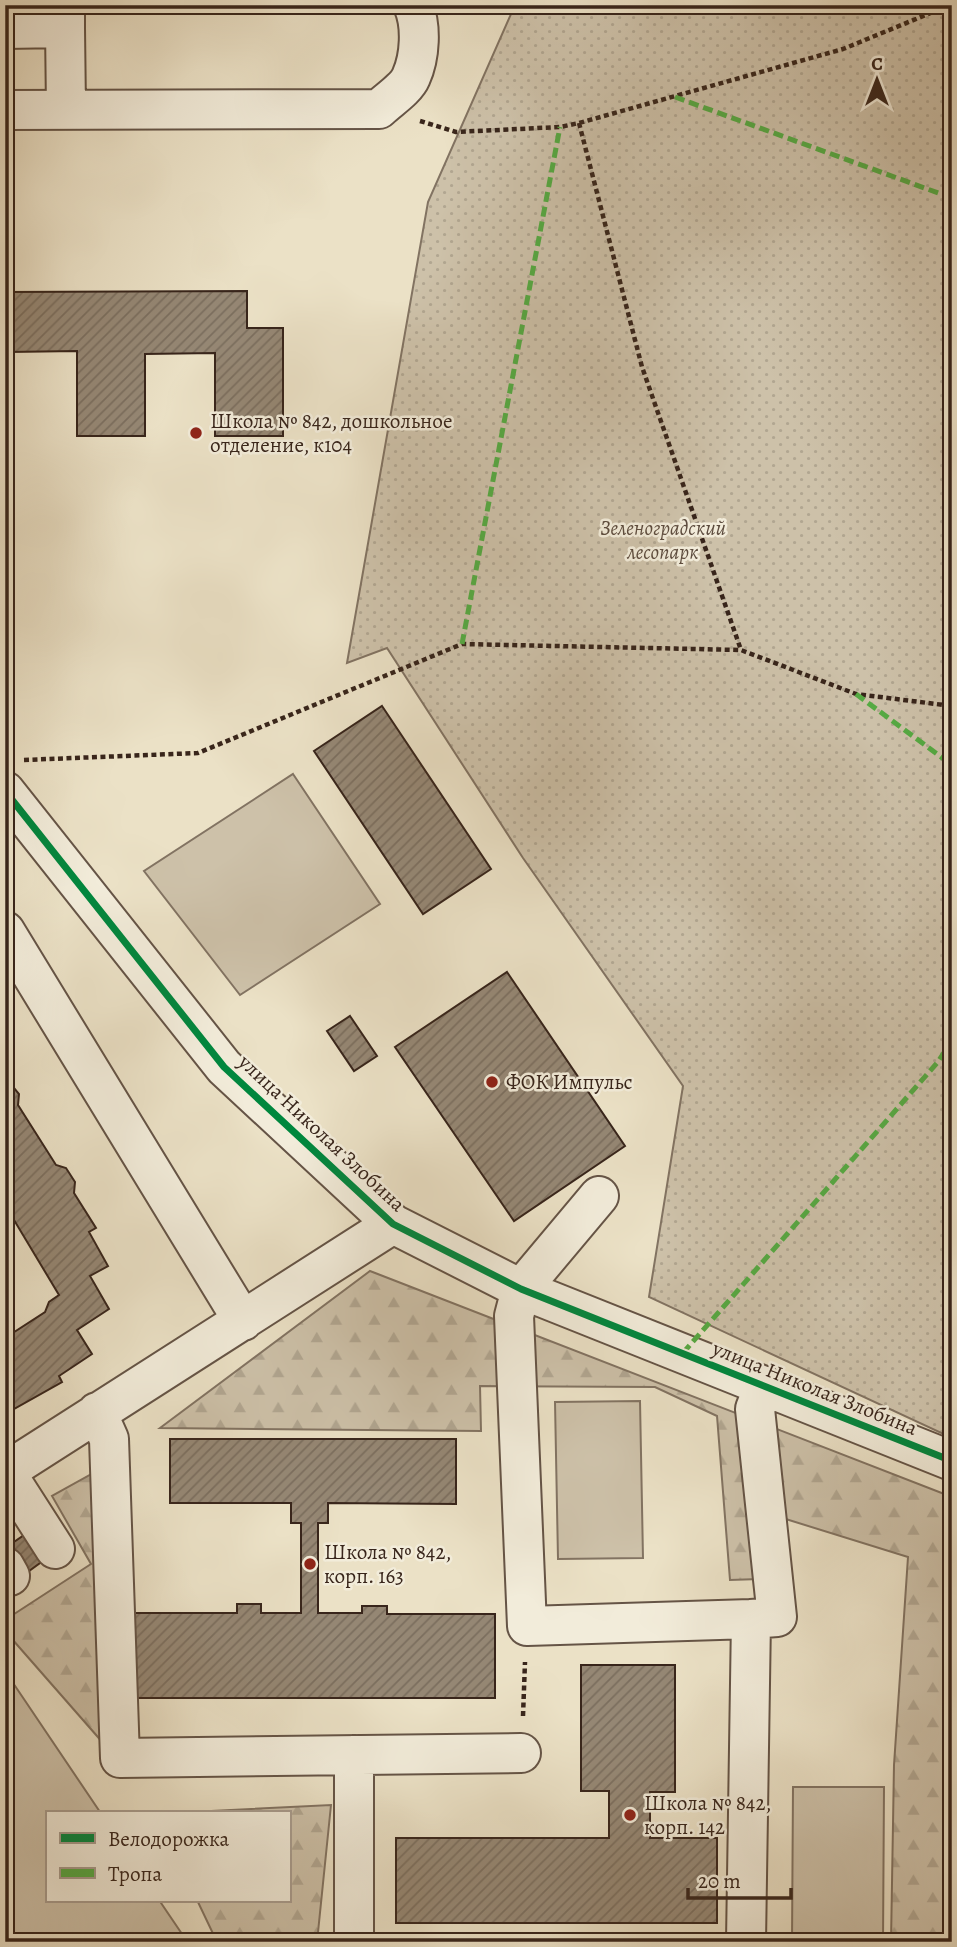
<svg xmlns="http://www.w3.org/2000/svg" width="957" height="1947" font-family="Alegreya,serif">
<style>
.grass{fill:#cdc1a9;stroke:#827362;stroke-width:2}
.forest{fill:url(#forest-firs);stroke:#827362;stroke-width:2}
.park{fill:url(#park-dots);stroke:#827362;stroke-width:2}
.building{fill:url(#building-hatch);stroke:#38251b;stroke-width:2}
.lines{fill:none;stroke-linecap:round;stroke-linejoin:round}
.minor-casing{stroke:#655446;stroke-width:42}
.path{stroke:#38251b;stroke-width:4.5;stroke-dasharray:5 3.5;stroke-linecap:butt}
.minor{stroke:#f2ecda;stroke-width:38}
.quiet{stroke:#55aa43;stroke-width:5;stroke-dasharray:10 5;stroke-linecap:butt}
.cycleway-casing{stroke:#f2ecda;stroke-width:11}
.cycleway{stroke:#00873e;stroke-width:7}
.poi-dot{fill:#8f2418;stroke:#f2ecda;stroke-width:2.5}
.labels{text-anchor:middle;stroke-width:5;stroke-linejoin:round;paint-order:stroke}
.poi-label{font-size:21px;fill:#38251b;stroke:#f2ecda;text-anchor:start}
.park-label{font-size:21px;font-style:italic;fill:#5d4c3e;stroke:#f2ecda}
.street-label{font-size:21px;fill:#38251b;stroke:#f2ecda}
</style>
<defs>
<pattern id="forest-firs" width="22" height="20" patternUnits="userSpaceOnUse" patternTransform="scale(1.75)"><rect width="22" height="20" fill="#cdc1a9"/><path d="M5 1l3.5 6h-7zM16 11l3.5 6h-7z" fill="#b1a691"/></pattern>
<pattern id="park-dots" width="8" height="8" patternUnits="userSpaceOnUse" patternTransform="scale(1.75)"><rect width="8" height="8" fill="#cdc1a9"/><path d="M2 2h.1M6 6h.1" fill="none" stroke="#b1a691" stroke-width="1.8" stroke-linecap="round"/></pattern>
<pattern id="building-hatch" width="6" height="6" patternUnits="userSpaceOnUse" patternTransform="scale(1.75)"><rect width="6" height="6" fill="#958774"/><path d="M-1 1l2-2M0 6l6-6M5 7l2-2" fill="none" stroke="#7b6e5e"/></pattern>
</defs>
<rect width="100%" height="100%" fill="#ebe1c6"/>
<filter id="stains"><feTurbulence type="fractalNoise" baseFrequency=".00286" numOctaves="4"/><feColorMatrix values="0 0 0 0 .2 0 0 0 0 .09 0 0 0 0 .02 0 0 0 .5 -.17"/></filter>
<radialGradient id="worn" r=".72"><stop offset=".6" stop-color="#630" stop-opacity="0"/><stop offset="1" stop-color="#630" stop-opacity=".3"/></radialGradient>
<path class="grass" d="M 293,774 L 380,904 L 240,995 L 144,871 Z
M 640,1401 L 643,1558 L 558,1559 L 555,1402 Z
M 5,1671 L 100,1812 L 47,1812 L 47,1900 L 159,1900 L 182,1934 L 171,1942 L 5,1942 Z
M 793,1787 L 884,1787 L 883,1942 L 792,1942 Z"/>
<path class="forest" d="M 370,1271 L 952,1497 L 952,1942 L 891,1942 L 894,1765 L 908,1557 L 747,1507 L 759,1579 L 730,1580 L 717,1416 L 655,1387 L 480,1386 L 481,1431 L 160,1428 Z
M 106,1466 L 104,1744 L 5,1631 L 5,1620 L 91,1564 L 52,1496 Z
M 331,1805 L 317,1942 L 217,1942 L 197,1900 L 289,1900 L 289,1812 L 191,1812 Z"/>
<path class="park" d="M 515,5 L 952,5 L 952,1438 L 649,1297 L 683,1086 L 523,858 L 387,648 L 347,663 L 428,202 Z"/>
<path class="building" d="M 247,291 L 247,328 L 283,328 L 283,436 L 215,436 L 215,353 L 145,354 L 145,436 L 77,436 L 77,351 L 9,352 L 9,434 L 5,434 L 5,292 Z
M 382,706 L 491,869 L 423,914 L 314,751 Z
M 507,972 L 625,1146 L 514,1221 L 395,1047 Z
M 350,1016 L 377,1056 L 354,1071 L 327,1031 Z
M 5,1077 L 19,1094 L 18,1105 L 56,1165 L 66,1168 L 75,1182 L 74,1193 L 96,1228 L 89,1232 L 108,1266 L 90,1276 L 109,1309 L 77,1330 L 92,1354 L 59,1376 L 62,1382 L 5,1414 L 5,1338 L 45,1312 L 49,1302 L 59,1295 L 5,1205 Z
M 170,1439 L 456,1439 L 456,1504 L 328,1503 L 328,1523 L 318,1523 L 318,1613 L 362,1613 L 362,1606 L 387,1606 L 387,1614 L 495,1614 L 495,1698 L 135,1698 L 135,1613 L 237,1613 L 237,1604 L 261,1604 L 261,1613 L 301,1613 L 301,1523 L 291,1523 L 291,1503 L 170,1503 Z
M 33,1529 L 51,1555 L 29,1571 L 11,1544 Z
M 581,1665 L 675,1665 L 675,1792 L 650,1792 L 650,1838 L 717,1838 L 717,1923 L 396,1923 L 396,1838 L 609,1838 L 609,1791 L 581,1791 Z"/>
<g class="lines">
<defs>
<path id="minor" d="M 65,28 L 66,109
M 5,29 L 65,28 L 65,5
M 5,110 L 379,109 C 388,100 406,89 411,77 C 420,57 422,26 413,5
M 5,791 L 224,1067 L 393,1224 L 521,1289 L 952,1461
M 5,931 L 243,1321
M 599,1196 L 521,1289 L 514,1316 L 527,1626 L 751,1619 L 746,1942
M 97,1412 L 109,1439 L 120,1758 L 521,1753
M 5,1472 L 393,1224
M 5,1486 L 14,1485 L 55,1549
M 5,1567 L 10,1576
M 751,1619 L 777,1617 L 755,1409 L 764,1386
M 354,1755 L 354,1942"/>
</defs>
<use href="#minor" class="minor-casing"/>
<path class="path" d="M 420,121 L 456,132 L 560,127 L 579,123 L 843,49 L 950,5
M 579,123 L 642,367 L 741,650
M 24,760 L 198,753 L 462,644 L 741,650 L 856,694 L 952,706
M 523,1716 L 525,1662"/>
<use href="#minor" class="minor"/>
<path class="quiet" d="M 675,97 L 952,198
M 462,644 L 560,127
M 856,694 L 952,765
M 683,1353 L 937,1063 L 952,1041"/>
<defs>
<path id="cycleway" d="M 5,791 L 224,1067 L 393,1224 L 521,1289 L 952,1461"/>
</defs>
<use href="#cycleway" class="cycleway-casing"/>
<use href="#cycleway" class="cycleway"/>
</g>
<g class="poi-dot">
<circle cx="196" cy="433" r="7"/>
<circle cx="492" cy="1082" r="7"/>
<circle cx="310" cy="1564" r="7"/>
<circle cx="630" cy="1815" r="7"/>
</g>
<g class="labels">
<g class="poi-label">
<text x="210" y="428">Школа № 842, дошкольное<tspan x="210" dy="24">отделение, к104</tspan></text>
<text x="506" y="1089">ФОК Импульс</text>
<text x="324" y="1559">Школа № 842,<tspan x="324" dy="24">корп. 163</tspan></text>
<text x="644" y="1810">Школа № 842,<tspan x="644" dy="24">корп. 142</tspan></text>
</g>
<g class="park-label">
<text x="663" y="535">Зеленоградский<tspan x="663" dy="24">лесопарк</tspan></text>
</g>
<g class="street-label">
<text transform="translate(322 1133) rotate(43)" y="7">улица Николая Злобина</text>
<text transform="translate(815 1388) rotate(22)" y="7">улица Николая Злобина</text>
</g>
</g>
<rect width="957" height="1947" fill="none" stroke="#ebe1c6" stroke-width="28"/>
<rect x="7" y="7" width="943" height="1933" fill="none" stroke="#38251b" stroke-width="3.5"/>
<rect x="14" y="14" width="929" height="1919" fill="none" stroke="#38251b" stroke-width="2"/>
<rect x="46" y="1811" width="245" height="91" fill="#f2ecda" stroke="#a89c8e" stroke-width="2"/>
<rect x="60" y="1833" width="35" height="10" fill="#00873e" stroke="#a89c8e" stroke-width="2"/>
<text x="108" y="1846" font-size="21" fill="#38251b">Велодорожка</text>
<rect x="60" y="1868" width="35" height="10" fill="#55aa43" stroke="#a89c8e" stroke-width="2"/>
<text x="108" y="1881" font-size="21" fill="#38251b">Тропа</text>
<g transform="translate(877 80)" stroke="#f2ecda" stroke-width="5" paint-order="stroke">
<path d="M0-5L12 26L0 18L-12 26Z" fill="#38251b"/>
<text y="-10" font-size="19" font-weight="bold" text-anchor="middle" fill="#38251b">С</text>
</g>
<path d="M688 1888v10h103v-10" fill="none" stroke="#38251b" stroke-width="3.5"/>
<text x="698" y="1888" font-size="21" fill="#38251b" stroke="#f2ecda" stroke-width="5" paint-order="stroke">20 m</text>
<rect width="100%" height="100%" filter="url(#stains)"/>
<rect width="100%" height="100%" fill="url(#worn)"/>
</svg>
